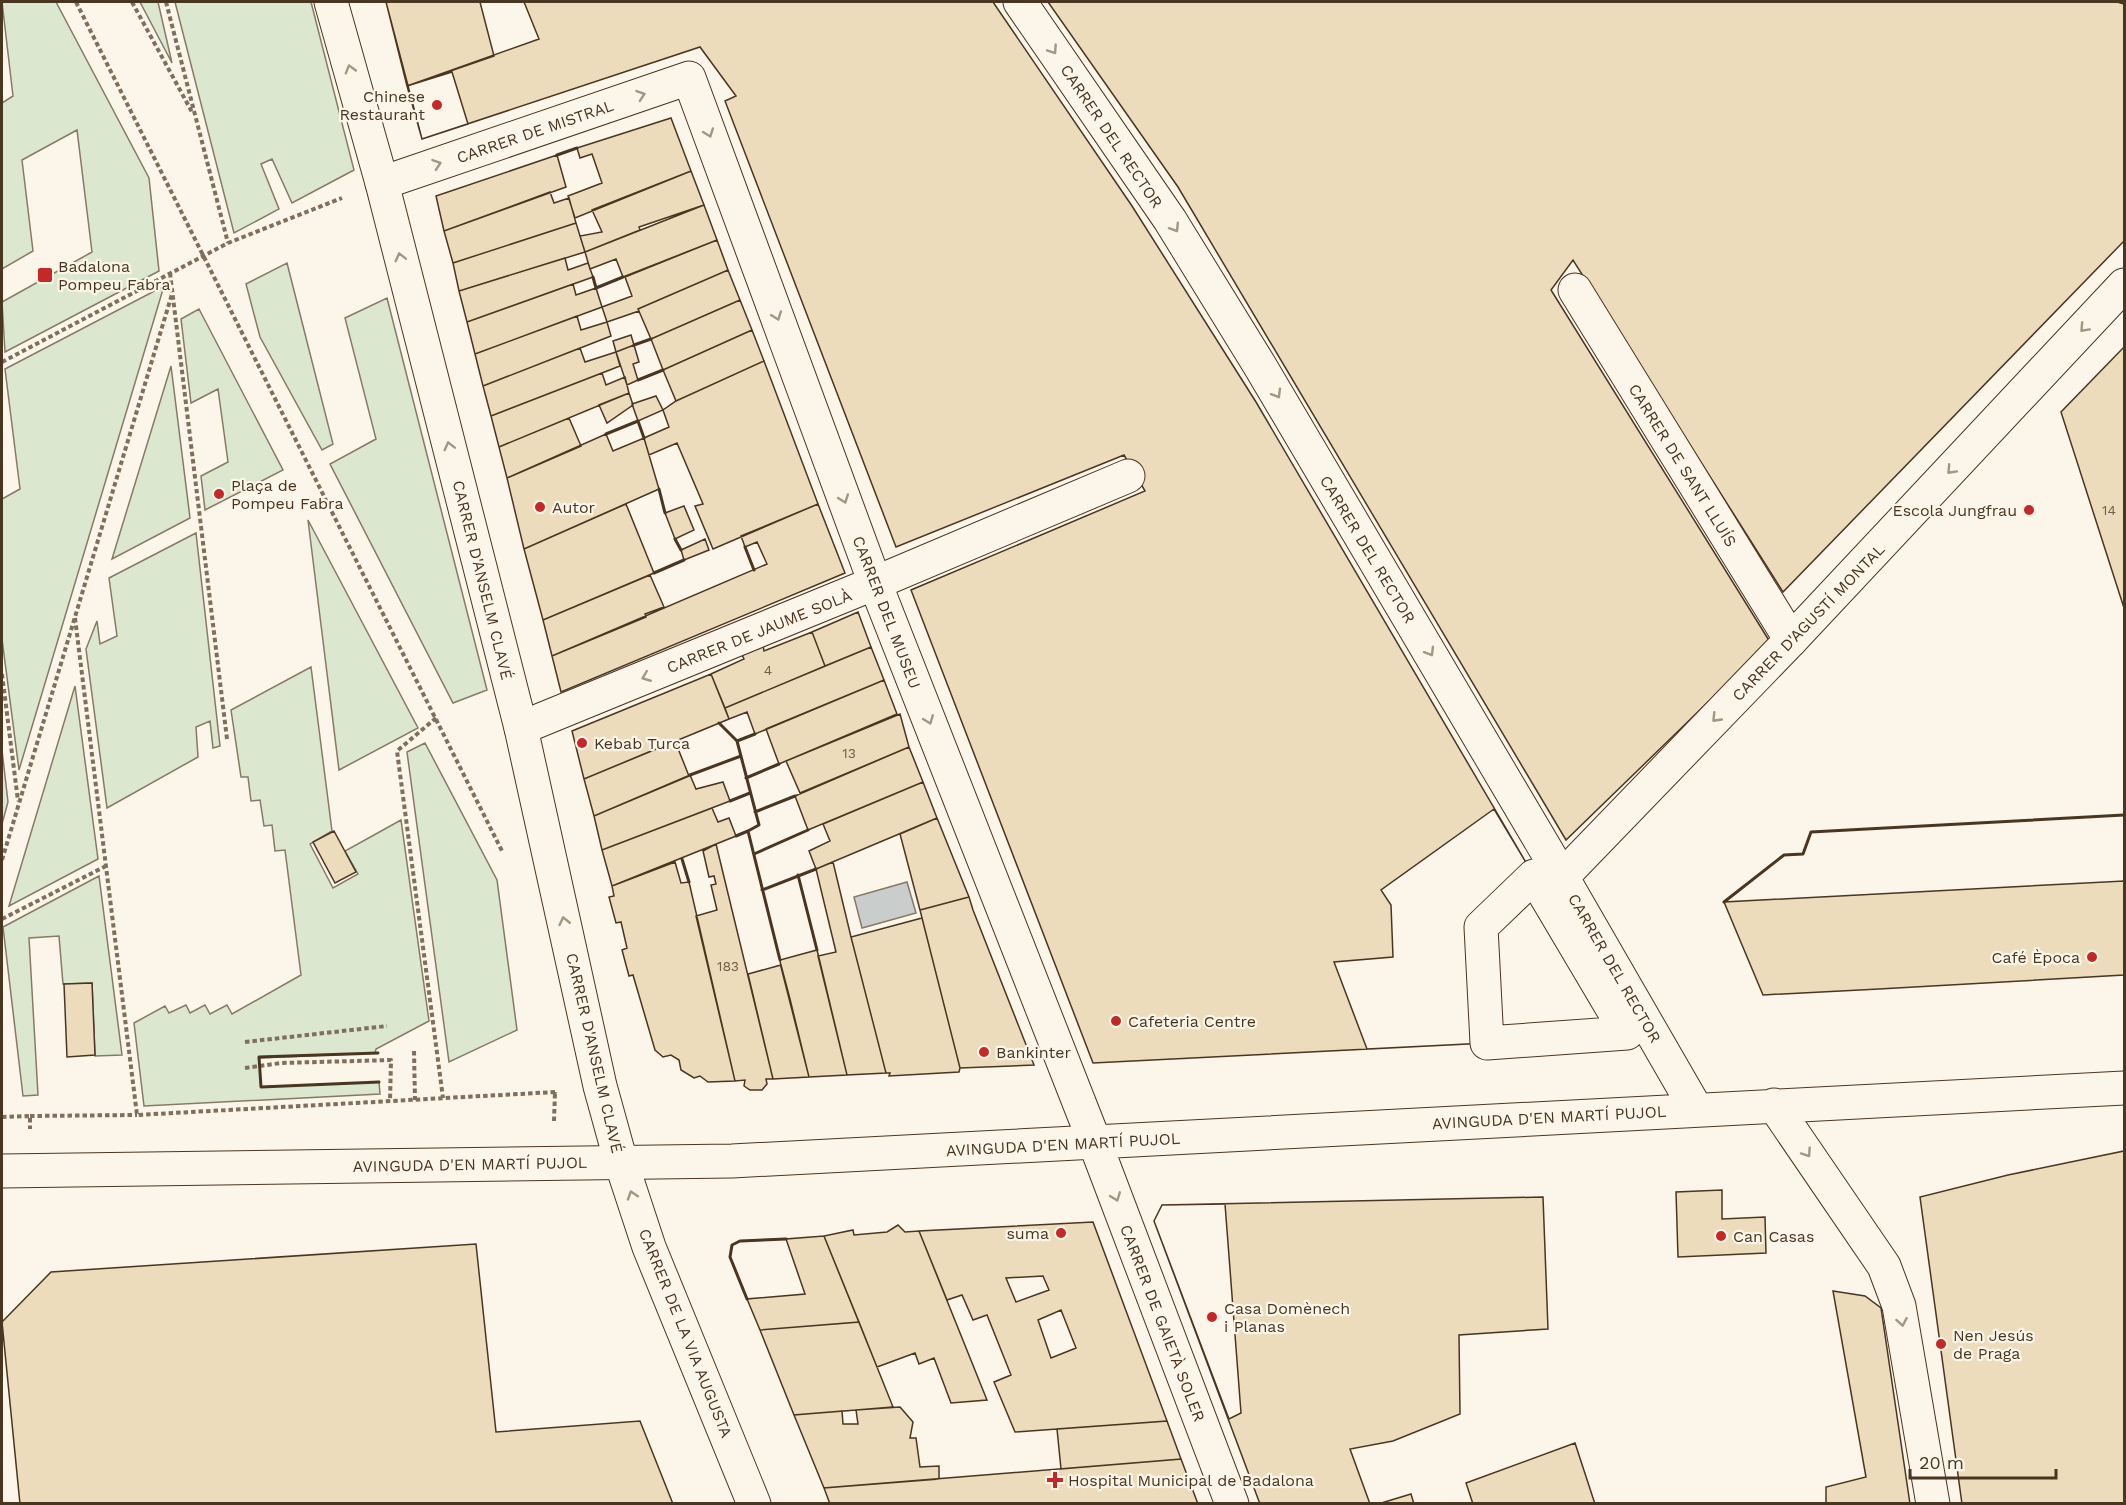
<svg xmlns="http://www.w3.org/2000/svg" width="2126" height="1505" font-family="'Work Sans',sans-serif">
<style>
.green{fill:#dce7d0;stroke:#887966;stroke-width:1.5}
.water{fill:#c9cecd;stroke:#887966;stroke-width:1.5}
.building{fill:#ecdcbc;stroke:#4a3520;stroke-width:1.5;fill-rule:evenodd}
.lines{fill:none;stroke-linecap:round;stroke-linejoin:round}
.pedestrian-casing{stroke:#4a3520;stroke-width:35}
.minor-casing{stroke:#4a3520;stroke-width:35}
.primary-casing{stroke:#4a3520;stroke-width:35}
.path{stroke:#7f6f5c;stroke-width:4;stroke-dasharray:4.5 3;stroke-linecap:butt}
.pedestrian{stroke:#fbf6e9;stroke-width:33}
.minor{stroke:#fbf6e9;stroke-width:33}
.primary{stroke:#fbf6e9;stroke-width:33}
.wall{stroke:#4a3520;stroke-width:3}
.oneway{stroke:#a29684}
.poi-dot{fill:#c62828;stroke:#fbf6e9;stroke-width:2}
.labels{text-anchor:middle;stroke-width:4.5;stroke-linejoin:round;paint-order:stroke}
.number-label{font-size:14px;fill:#725f47}
.poi-label{font-size:16px;fill:#4a3520;stroke:#fbf6e9;text-anchor:start}
.street-label{font-size:16px;fill:#4a3520;stroke:#fbf6e9}
</style>
<rect width="100%" height="100%" fill="#fbf6e9"/>
<path class="green" d="M 2,2 L 56,2 L 149,178 L 159,271 L 5,352 L 2,302 L 92,252 L 77,130 L 22,160 L 33,251 L 2,269 L 2,103 L 13,96 Z
M 140,2 L 158,2 L 172,63 Z
M 175,2 L 311,2 L 354,170 L 292,203 L 272,159 L 261,164 L 279,209 L 234,233 Z
M 287,263 L 333,444 L 322,450 L 260,337 L 246,284 Z
M 164,286 L 19,770 L 2,639 L 2,499 L 20,489 L 5,369 Z
M 387,298 L 487,690 L 453,703 L 330,464 L 376,439 L 345,318 Z
M 199,309 L 283,470 L 205,510 L 201,476 L 228,462 L 218,389 L 191,403 L 181,319 Z
M 171,366 L 190,518 L 112,559 Z
M 308,520 L 418,728 L 339,770 Z
M 196,533 L 220,746 L 213,748 L 210,721 L 196,727 L 198,757 L 107,808 L 86,649 L 97,621 L 100,644 L 117,636 L 109,578 Z
M 311,667 L 332,831 L 310,844 L 333,888 L 358,874 L 345,851 L 401,820 L 429,1021 L 376,1049 L 375,1053 L 259,1058 L 261,1087 L 379,1082 L 380,1094 L 144,1106 L 134,1023 L 165,1006 L 169,1013 L 186,1005 L 190,1013 L 205,1005 L 210,1014 L 227,1005 L 232,1014 L 301,975 L 285,850 L 275,851 L 272,825 L 264,826 L 260,800 L 251,801 L 248,777 L 241,777 L 231,710 Z
M 75,686 L 98,859 L 9,906 Z
M 425,743 L 497,880 L 517,1030 L 449,1062 L 407,752 Z
M 2,750 L 8,802 L 2,824 Z
M 99,876 L 122,1055 L 95,1056 L 92,983 L 63,984 L 59,936 L 29,938 L 38,1095 L 23,1096 L 3,927 Z"/>
<path class="water" d="M 907,882 L 916,913 L 862,928 L 854,897 Z"/>
<path class="building" d="M 386,2 L 993,2 L 1132,206 L 1256,402 L 1534,876 L 1481,927 L 1487,1043 L 1093,1063 L 911,590 L 1145,491 L 1124,455 L 896,547 L 725,101 L 736,96 L 700,47 L 422,139 Z
M 386,2 L 524,2 L 539,39 L 407,86 Z
M 386,2 L 480,2 L 494,56 L 407,86 Z
M 1048,2 L 2117,2 L 2124,4 L 2124,241 L 1783,592 L 1573,260 L 1551,290 L 1770,642 L 1566,840 L 1178,187 Z
M 452,72 L 468,124 L 422,139 L 407,86 Z
M 671,118 L 691,171 L 575,218 L 568,196 L 602,183 L 592,154 L 580,158 L 577,148 Z
M 557,155 L 566,187 L 444,231 L 436,196 Z
M 691,171 L 704,205 L 639,227 L 640,230 L 585,252 L 580,236 L 602,232 L 592,210 Z
M 550,192 L 554,203 L 569,198 L 576,223 L 453,263 L 444,231 Z
M 704,205 L 717,240 L 623,277 L 616,259 L 590,269 L 585,252 Z
M 576,223 L 585,252 L 459,291 L 453,263 Z
M 717,240 L 728,270 L 638,309 L 639,311 L 607,322 L 602,307 L 632,296 L 625,277 Z
M 565,258 L 568,270 L 588,263 L 593,277 L 467,322 L 459,291 Z
M 728,270 L 740,300 L 651,339 L 638,309 Z
M 573,284 L 576,295 L 596,288 L 602,307 L 475,354 L 467,322 Z
M 740,300 L 752,330 L 663,370 L 651,339 Z
M 577,316 L 581,330 L 607,322 L 611,336 L 483,386 L 475,354 Z
M 752,330 L 764,361 L 676,401 L 663,370 Z
M 631,335 L 634,345 L 616,352 L 613,341 Z
M 634,345 L 639,362 L 633,364 L 638,380 L 627,385 L 616,352 Z
M 2124,347 L 2124,608 L 2061,412 Z
M 580,348 L 585,362 L 616,352 L 620,366 L 491,416 L 483,386 Z
M 764,361 L 818,504 L 713,549 L 695,506 L 703,504 L 677,443 L 649,455 L 644,438 L 669,427 L 663,410 L 676,401 Z
M 602,373 L 606,385 L 625,377 L 629,393 L 499,447 L 491,416 Z
M 629,393 L 633,405 L 607,423 L 599,405 Z
M 656,396 L 663,410 L 638,421 L 632,404 Z
M 569,418 L 581,446 L 507,478 L 499,447 Z
M 606,434 L 613,451 L 644,438 L 659,489 L 524,549 L 507,478 Z
M 626,504 L 654,573 L 543,620 L 524,549 Z
M 818,504 L 845,573 L 561,692 L 552,656 L 767,564 L 757,542 L 745,547 L 741,536 Z
M 684,506 L 694,530 L 675,539 L 665,513 Z
M 705,539 L 709,550 L 684,560 L 681,550 Z
M 650,575 L 664,607 L 645,614 L 646,617 L 552,656 L 543,620 Z
M 858,612 L 871,647 L 825,666 L 812,632 Z
M 812,632 L 825,666 L 725,708 L 711,674 L 744,659 L 742,655 L 763,645 L 764,651 Z
M 871,647 L 884,680 L 755,734 L 747,712 L 729,719 L 725,708 Z
M 711,674 L 729,719 L 584,779 L 572,731 Z
M 884,680 L 897,714 L 779,764 L 766,729 Z
M 900,714 L 909,747 L 800,793 L 786,761 Z
M 675,741 L 689,776 L 594,816 L 584,779 Z
M 909,747 L 923,782 L 808,830 L 795,796 Z
M 690,775 L 696,789 L 723,782 L 730,801 L 602,850 L 594,816 Z
M 923,782 L 937,818 L 816,869 L 809,851 L 830,841 L 823,824 Z
M 712,808 L 718,822 L 729,818 L 736,836 L 612,886 L 602,850 Z
M 1494,809 L 1534,876 L 1481,927 L 1487,1043 L 1367,1049 L 1334,962 L 1393,957 L 1391,905 L 1381,890 Z
M 937,818 L 969,897 L 920,910 L 900,834 Z
M 334,831 L 356,872 L 335,883 L 313,842 Z
M 716,844 L 773,1079 L 766,1079 L 767,1084 L 762,1090 L 750,1090 L 744,1086 L 745,1080 L 735,1081 L 696,916 L 717,910 L 711,885 L 716,884 L 714,876 L 709,877 L 703,851 Z
M 675,862 L 681,883 L 689,882 L 735,1081 L 708,1082 L 700,1076 L 694,1078 L 681,1070 L 679,1060 L 671,1055 L 663,1057 L 655,1050 L 633,975 L 629,976 L 622,950 L 627,948 L 621,922 L 616,923 L 609,897 L 614,896 L 612,886 Z
M 833,862 L 851,937 L 886,1073 L 847,1075 L 818,956 L 836,952 L 816,869 Z
M 2124,881 L 2124,975 L 1879,989 L 1763,995 L 1724,902 Z
M 969,897 L 973,910 L 1034,1065 L 960,1068 L 920,910 Z
M 922,918 L 960,1068 L 959,1072 L 889,1076 L 890,1073 L 886,1073 L 851,937 Z
M 817,950 L 819,958 L 847,1075 L 809,1077 L 781,967 L 780,960 Z
M 781,965 L 790,999 L 809,1077 L 773,1079 L 748,974 Z
M 92,983 L 95,1055 L 67,1057 L 64,984 Z
M 2124,1151 L 2124,1504 L 1962,1504 L 1920,1197 L 2008,1175 Z
M 1722,1190 L 1722,1219 L 1765,1217 L 1766,1253 L 1678,1257 L 1676,1192 Z
M 1543,1197 L 1548,1329 L 1459,1335 L 1460,1414 L 1393,1441 L 1350,1449 L 1370,1504 L 1260,1504 L 1154,1221 L 1162,1205 Z
M 1225,1204 L 1241,1413 L 1229,1419 L 1154,1221 L 1162,1205 Z
M 1093,1222 L 1167,1421 L 1015,1432 L 994,1382 L 1011,1375 L 987,1315 L 973,1320 L 962,1295 L 947,1300 L 919,1231 ZM 1043,1276 L 1049,1290 L 1016,1302 L 1006,1278 ZM 1061,1310 L 1076,1348 L 1051,1358 L 1038,1320 Z
M 898,1225 L 905,1232 L 919,1231 L 987,1400 L 951,1403 L 934,1358 L 919,1364 L 915,1353 L 877,1367 L 824,1236 L 853,1230 L 854,1235 L 887,1232 Z
M 824,1236 L 859,1322 L 760,1330 L 747,1299 L 805,1294 L 786,1239 Z
M 476,1244 L 496,1432 L 640,1421 L 673,1504 L 20,1504 L 2,1322 L 51,1272 Z
M 1833,1291 L 1865,1296 L 1881,1308 L 1910,1504 L 1826,1504 L 1826,1487 L 1866,1477 Z
M 859,1322 L 893,1407 L 794,1415 L 760,1330 Z
M 900,1407 L 913,1422 L 910,1438 L 916,1438 L 920,1467 L 939,1466 L 939,1479 L 824,1488 L 794,1415 L 842,1411 L 843,1424 L 858,1424 L 856,1410 Z
M 1167,1421 L 1181,1459 L 1061,1469 L 1057,1429 Z
M 1575,1443 L 1595,1504 L 1473,1504 L 1466,1483 Z
M 1181,1459 L 1198,1504 L 830,1504 L 824,1488 Z
M 1411,1494 L 1414,1504 L 1378,1504 Z"/>
<g class="lines">
<defs>
<path id="pedestrian" d="M 1575,290 L 1791,640
M 1534,876 L 1627,1033 L 1487,1043 L 1481,927 Z"/>
<path id="minor" d="M 1020,2 L 1170,220 L 1260,366 L 1562,877 L 1696,1109
M 382,183 L 689,78 L 875,583 L 1095,1143 L 1232,1504
M 521,728 L 875,583 L 1128,476
M 1562,877 L 1791,640 L 2124,285
M 1774,1105 L 1884,1266 L 1899,1306 L 1933,1504
M 2,1171 L 732,1161 L 2124,1088"/>
<path id="primary" d="M 331,2 L 382,183 L 521,728 L 600,1086 L 621,1162 L 649,1247 L 754,1504"/>
</defs>
<use href="#pedestrian" class="pedestrian-casing"/>
<use href="#minor" class="minor-casing"/>
<use href="#primary" class="primary-casing"/>
<path class="path" d="M 76,2 L 502,851
M 132,2 L 192,112
M 166,2 L 228,243
M 170,273 L 227,739
M 2,362 L 228,243 L 342,198
M 75,618 L 137,1115 L 555,1092 L 555,1090
M 2,674 L 18,801
M 436,718 L 397,751 L 443,1098
M 2,860 L 172,294
M 2,919 L 106,866
M 245,1042 L 387,1026
M 414,1051 L 415,1100
M 245,1068 L 281,1063 L 391,1060 L 390,1101
M 30,1116 L 137,1115
M 2,1117 L 30,1116 L 30,1129
M 554,1121 L 555,1093"/>
<use href="#pedestrian" class="pedestrian"/>
<use href="#minor" class="minor"/>
<use href="#primary" class="primary"/>
<path class="wall" d="M 557,155 L 577,148
M 593,277 L 596,288 L 623,277
M 634,345 L 651,339
M 638,380 L 663,370
M 606,434 L 638,421 L 644,438
M 659,489 L 665,513
M 675,539 L 681,550
M 745,547 L 754,570
M 654,573 L 684,560
M 719,723 L 737,741 L 759,825 L 748,831 L 780,960
M 737,741 L 755,734
M 690,775 L 741,756
M 746,778 L 779,764
M 730,801 L 750,793
M 755,812 L 795,796
M 736,836 L 748,831
M 754,854 L 808,830
M 682,859 L 689,882
M 798,875 L 817,950
M 762,890 L 816,869
M 1724,902 L 1784,855 L 1803,854 L 1811,832 L 2124,815
M 378,1053 L 259,1057 L 261,1087 L 379,1082
M 747,1299 L 730,1257 L 732,1245 L 740,1241 L 786,1239"/>
</g>
<defs><path id="oneway-chevron" d="M-2-3.5L2.5 0L-2 3.5" fill="none" stroke-width="1.6" stroke-linecap="round" stroke-linejoin="round" transform="scale(1.5)"/></defs>
<g class="oneway">
<use href="#oneway-chevron" transform="translate(1053 50) rotate(56)"/>
<use href="#oneway-chevron" transform="translate(350 69) rotate(-106)"/>
<use href="#oneway-chevron" transform="translate(641 95) rotate(-19)"/>
<use href="#oneway-chevron" transform="translate(709 133) rotate(70)"/>
<use href="#oneway-chevron" transform="translate(437 164) rotate(-19)"/>
<use href="#oneway-chevron" transform="translate(1175 228) rotate(58)"/>
<use href="#oneway-chevron" transform="translate(400 257) rotate(-104)"/>
<use href="#oneway-chevron" transform="translate(777 316) rotate(70)"/>
<use href="#oneway-chevron" transform="translate(2084 328) rotate(133)"/>
<use href="#oneway-chevron" transform="translate(1277 394) rotate(59)"/>
<use href="#oneway-chevron" transform="translate(449 446) rotate(-104)"/>
<use href="#oneway-chevron" transform="translate(1951 470) rotate(133)"/>
<use href="#oneway-chevron" transform="translate(844 499) rotate(70)"/>
<use href="#oneway-chevron" transform="translate(1430 652) rotate(59)"/>
<use href="#oneway-chevron" transform="translate(646 677) rotate(158)"/>
<use href="#oneway-chevron" transform="translate(1716 718) rotate(134)"/>
<use href="#oneway-chevron" transform="translate(929 720) rotate(69)"/>
<use href="#oneway-chevron" transform="translate(564 921) rotate(-103)"/>
<use href="#oneway-chevron" transform="translate(1807 1153) rotate(56)"/>
<use href="#oneway-chevron" transform="translate(632 1195) rotate(-108)"/>
<use href="#oneway-chevron" transform="translate(1116 1197) rotate(69)"/>
<use href="#oneway-chevron" transform="translate(1902 1322) rotate(80)"/>
</g>
<g class="poi-dot">
<circle cx="437" cy="105" r="6"/>
<rect x="37" y="267" width="16" height="16" rx="3"/>
<circle cx="219" cy="494" r="6"/>
<circle cx="540" cy="507" r="6"/>
<circle cx="2029" cy="510" r="6"/>
<circle cx="582" cy="743" r="6"/>
<circle cx="2092" cy="957" r="6"/>
<circle cx="1116" cy="1021" r="6"/>
<circle cx="984" cy="1052" r="6"/>
<circle cx="1061" cy="1233" r="6"/>
<circle cx="1721" cy="1236" r="6"/>
<circle cx="1212" cy="1317" r="6"/>
<circle cx="1941" cy="1344" r="6"/>
<path d="M1052 1471h6v6h6v6h-6v6h-6v-6h-6v-6h6z"/>
</g>
<g class="labels">
<g class="number-label">
<text x="2109" y="515">14</text>
<text x="768" y="675">4</text>
<text x="849" y="758">13</text>
<text x="728" y="971">183</text>
</g>
<g class="poi-label">
<text x="425" y="102" text-anchor="end">Chinese<tspan x="425" dy="18">Restaurant</tspan></text>
<text x="58" y="272">Badalona<tspan x="58" dy="18">Pompeu Fabra</tspan></text>
<text x="231" y="491">Plaça de<tspan x="231" dy="18">Pompeu Fabra</tspan></text>
<text x="552" y="513">Autor</text>
<text x="2017" y="516" text-anchor="end">Escola Jungfrau</text>
<text x="594" y="749">Kebab Turca</text>
<text x="2080" y="963" text-anchor="end">Café Època</text>
<text x="1128" y="1027">Cafeteria Centre</text>
<text x="996" y="1058">Bankinter</text>
<text x="1049" y="1239" text-anchor="end">suma</text>
<text x="1733" y="1242">Can Casas</text>
<text x="1224" y="1314">Casa Domènech<tspan x="1224" dy="18">i Planas</tspan></text>
<text x="1953" y="1341">Nen Jesús<tspan x="1953" dy="18">de Praga</tspan></text>
<text x="1068" y="1486">Hospital Municipal de Badalona</text>
</g>
<g class="street-label">
<text transform="translate(535 131) rotate(-19)" y="6">CARRER DE MISTRAL</text>
<text transform="translate(1112 136) rotate(56)" y="6">CARRER DEL RECTOR</text>
<text transform="translate(1683 465) rotate(58)" y="6">CARRER DE SANT LLUÍS</text>
<text transform="translate(1368 549) rotate(59)" y="6">CARRER DEL RECTOR</text>
<text transform="translate(483 580) rotate(76)" y="6">CARRER D'ANSELM CLAVÉ</text>
<text transform="translate(887 612) rotate(69)" y="6">CARRER DEL MUSEU</text>
<text transform="translate(1808 622) rotate(-46)" y="6">CARRER D'AGUSTÍ MONTAL</text>
<text transform="translate(759 631) rotate(-22)" y="6">CARRER DE JAUME SOLÀ</text>
<text transform="translate(1615 968) rotate(60)" y="6">CARRER DEL RECTOR</text>
<text transform="translate(595 1053) rotate(77)" y="6">CARRER D'ANSELM CLAVÉ</text>
<text transform="translate(1549 1117) rotate(-3)" y="6">AVINGUDA D'EN MARTÍ PUJOL</text>
<text transform="translate(1063 1144) rotate(-3)" y="6">AVINGUDA D'EN MARTÍ PUJOL</text>
<text transform="translate(470 1164) rotate(-1)" y="6">AVINGUDA D'EN MARTÍ PUJOL</text>
<text transform="translate(1163 1323) rotate(69)" y="6">CARRER DE GAIETÀ SOLER</text>
<text transform="translate(686 1333) rotate(68)" y="6">CARRER DE LA VIA AUGUSTA</text>
</g>
</g>
<rect width="2126" height="1505" fill="none" stroke="#4a3520" stroke-width="6"/>
<path d="M1910 1469v9h146v-9" fill="none" stroke="#4a3520" stroke-width="3"/>
<text x="1919" y="1469" font-size="18" fill="#4a3520" stroke="#fbf6e9" stroke-width="4.5" paint-order="stroke">20 m</text>
</svg>
